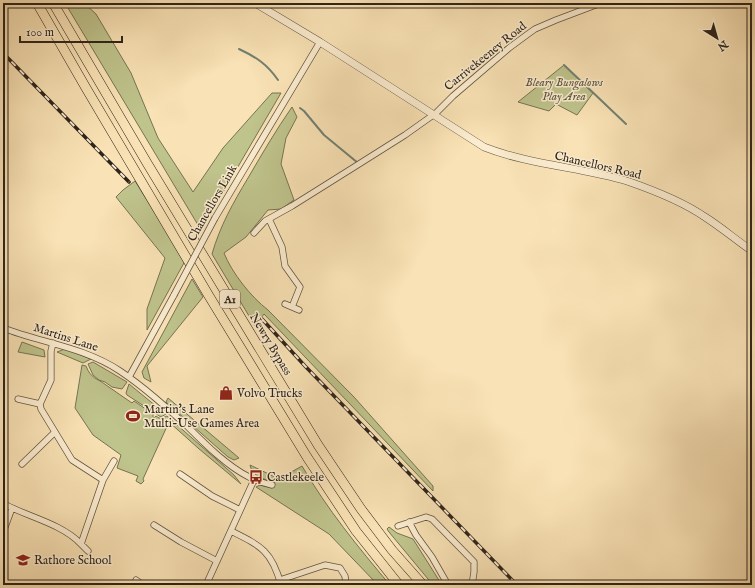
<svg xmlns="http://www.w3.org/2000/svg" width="755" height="588" font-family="'IM FELL English',serif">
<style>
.green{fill:#bfc38c;stroke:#767453}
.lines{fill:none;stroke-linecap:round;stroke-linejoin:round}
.stream{stroke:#718072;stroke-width:2}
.minor-casing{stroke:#615441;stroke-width:7}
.tertiary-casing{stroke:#615441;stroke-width:8}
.trunk-casing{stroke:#2e241a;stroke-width:10}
.minor{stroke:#fbeccf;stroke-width:5.5}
.tertiary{stroke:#fbeccf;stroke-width:7}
.trunk{stroke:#f9e2b5;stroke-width:9}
.rail-casing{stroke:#2e241a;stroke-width:3.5}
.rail{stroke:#fbeccf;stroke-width:2;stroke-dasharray:6;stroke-linecap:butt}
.minor-bridge-casing{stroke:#615441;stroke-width:7;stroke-linecap:butt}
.minor-bridge{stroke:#fbeccf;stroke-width:5.5}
.labels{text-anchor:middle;stroke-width:3;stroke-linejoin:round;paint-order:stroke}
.shield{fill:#fbeccf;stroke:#6c6050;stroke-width:1}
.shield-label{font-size:11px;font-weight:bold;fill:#2e241a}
.street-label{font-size:12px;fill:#2e241a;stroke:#fbeccf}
.park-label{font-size:12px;font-style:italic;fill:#5a543c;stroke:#fbeccf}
.poi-label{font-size:12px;fill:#2e241a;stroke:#fbeccf;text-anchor:start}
</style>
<rect width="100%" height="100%" fill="#f9e2b5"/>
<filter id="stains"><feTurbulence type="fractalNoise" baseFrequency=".005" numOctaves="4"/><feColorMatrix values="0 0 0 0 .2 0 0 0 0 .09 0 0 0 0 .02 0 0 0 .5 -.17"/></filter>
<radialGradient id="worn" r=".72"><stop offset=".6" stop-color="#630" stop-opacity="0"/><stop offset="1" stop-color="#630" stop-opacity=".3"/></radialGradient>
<path class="green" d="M 65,3 L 84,3 L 96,14 L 131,73 L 158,138 L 193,192 L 223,148 L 272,93 L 281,93 L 201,230 Z
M 564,65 L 593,93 L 577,115 L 556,104 L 549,111 L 518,102 Z
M 292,107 L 297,117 L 286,138 L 281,164 L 294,200 L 281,209 L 268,210 L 246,237 L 224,253 C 232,273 251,297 268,310 L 354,397 L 433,486 L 433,491 L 264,314 L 255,326 L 212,254 C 220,226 233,203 248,178 C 262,154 276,130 292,107 Z
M 135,181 L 185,261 L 147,330 L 147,309 L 165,258 L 116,197 L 123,190 Z
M 192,279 L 203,297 L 147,366 L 151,382 L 144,378 L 142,372 Z
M 22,342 L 44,350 L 45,357 L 18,352 Z
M 65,349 L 91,359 L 83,363 L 57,352 Z
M 93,362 L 127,382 L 122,389 L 112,387 L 105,382 L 99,380 L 93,375 L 88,364 Z
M 82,365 L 86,366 C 91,379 97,378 106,385 C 115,391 123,397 132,403 L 134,401 L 153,414 L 153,417 L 154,418 L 156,416 C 161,420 162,418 167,416 L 234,475 L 241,484 L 198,448 L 169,422 L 143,479 L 144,481 L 141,484 L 136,481 L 138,476 L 117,468 L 121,455 L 93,435 L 75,408 Z
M 129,384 L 162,411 L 166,414 L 161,417 L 127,395 L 126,393 Z
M 168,398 L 239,458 L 234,460 L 228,457 L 166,402 Z
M 250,465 L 279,479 L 302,466 C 327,509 358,547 390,585 L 378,585 L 329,534 L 256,487 L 260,485 L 272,488 L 275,483 C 265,479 252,477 250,465 Z
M 389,527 L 397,533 L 413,539 L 442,585 L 433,585 L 389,532 L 387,529 Z"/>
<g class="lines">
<path class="stream" d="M 239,49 C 256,57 267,64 278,80
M 564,65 L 626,124
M 300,108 L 304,111 L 324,135 L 358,163"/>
<defs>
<path id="minor" d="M 215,218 L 320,42
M 269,219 L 282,247 L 285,266 L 300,287 L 292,307
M 254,233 L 265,221 L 292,206 L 359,164 L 405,135 L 436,113 L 453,96 L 509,48 L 528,34 L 535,29 L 556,20 L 601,3
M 285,304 L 299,310
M 3,328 C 42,343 84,347 120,371 C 144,387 166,407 188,427 C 205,444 227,466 249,477 C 256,481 264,483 272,485
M 129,377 L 174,295
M 18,399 L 40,404
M 22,464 L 55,432
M 180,474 L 212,496 L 240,510
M 103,480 L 114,461
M 6,505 C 29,517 62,524 81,544 L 103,480 L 72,460 L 41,409 L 40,404 L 51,380 L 51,351 L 53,343
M 409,522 L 416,535 L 432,557 L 448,585
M 154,525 L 181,542 L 217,561
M 398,526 L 426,517 L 432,519 L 474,562 L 474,572 L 472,585
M 5,527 L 12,508
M 231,531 C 261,546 272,551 281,585
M 81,544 L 88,551
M 136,580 L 143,585
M 280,580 L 325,565 L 340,568 L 345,576 L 346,585
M 206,585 L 254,480"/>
<path id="tertiary" d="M 255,3 L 320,42 L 484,147 C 530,165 580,167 627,181 C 653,190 682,201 705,217 C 721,227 736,240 752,251"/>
<path id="trunk" d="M 37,3 L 86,88 L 209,296 L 307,457 L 356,531 L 399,585
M 53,3 L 147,163 L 318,445 L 361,509 L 392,550 L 423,585"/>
</defs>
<use href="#minor" class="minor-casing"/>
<use href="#tertiary" class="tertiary-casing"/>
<use href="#trunk" class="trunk-casing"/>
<use href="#minor" class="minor"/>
<use href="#tertiary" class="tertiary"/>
<use href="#trunk" class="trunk"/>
<defs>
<path id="rail" d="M 3,53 L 129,182
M 262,319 L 305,366 L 517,585"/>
</defs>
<use href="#rail" class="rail-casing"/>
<use href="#rail" class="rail"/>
<defs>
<path id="minor-bridge" d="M 174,295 L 215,218"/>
</defs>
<use href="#minor-bridge" class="minor-bridge-casing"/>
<use href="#minor-bridge" class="minor-bridge"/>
</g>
<defs>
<symbol id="shop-bare" viewBox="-9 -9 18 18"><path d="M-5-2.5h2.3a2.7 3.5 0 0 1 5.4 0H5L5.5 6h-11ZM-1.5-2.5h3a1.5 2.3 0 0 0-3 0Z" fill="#8f2418" stroke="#fbeccf" stroke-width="2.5" paint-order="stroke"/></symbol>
<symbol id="stadium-bare" viewBox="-9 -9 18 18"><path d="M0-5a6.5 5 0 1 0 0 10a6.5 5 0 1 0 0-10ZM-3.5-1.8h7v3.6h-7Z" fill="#8f2418" stroke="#fbeccf" stroke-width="2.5" paint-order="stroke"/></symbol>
<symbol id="bus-bare" viewBox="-9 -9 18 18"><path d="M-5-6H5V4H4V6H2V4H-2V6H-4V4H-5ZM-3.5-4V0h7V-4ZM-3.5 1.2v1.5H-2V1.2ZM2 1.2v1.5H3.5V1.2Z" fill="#8f2418" stroke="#fbeccf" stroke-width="2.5" paint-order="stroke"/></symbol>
<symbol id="school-bare" viewBox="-9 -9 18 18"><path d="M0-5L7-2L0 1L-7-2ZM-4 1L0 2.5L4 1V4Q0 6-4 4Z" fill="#8f2418" stroke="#fbeccf" stroke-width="2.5" paint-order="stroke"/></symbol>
</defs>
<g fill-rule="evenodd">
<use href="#shop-bare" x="216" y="383" width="20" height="20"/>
<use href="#stadium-bare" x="123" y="406" width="20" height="20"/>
<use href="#bus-bare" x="246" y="467" width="20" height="20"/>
<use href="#school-bare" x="13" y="550" width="20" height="20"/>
</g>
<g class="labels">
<rect class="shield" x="220" y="290" width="20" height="18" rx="3"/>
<g class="shield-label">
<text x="230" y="303">A1</text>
</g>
<g class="street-label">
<text transform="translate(485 56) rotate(-39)" y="4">Carrivekeeney Road</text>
<text transform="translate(598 165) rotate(13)" y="4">Chancellors Road</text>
<text transform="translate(212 203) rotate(-60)" y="4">Chancellors Link</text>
<text transform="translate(66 337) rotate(18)" y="4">Martins Lane</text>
<text transform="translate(271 344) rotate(59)" y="4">Newry Bypass</text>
</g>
<g class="park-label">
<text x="564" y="86">Bleary Bungalows<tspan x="564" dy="14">Play Area</tspan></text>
</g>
<g class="poi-label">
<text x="237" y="397">Volvo Trucks</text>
<text x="144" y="413">Martin's Lane<tspan x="144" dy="14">Multi-Use Games Area</tspan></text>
<text x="267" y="481">Castlekeele</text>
<text x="34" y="564">Rathore School</text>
</g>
</g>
<rect width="755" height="588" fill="none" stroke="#f9e2b5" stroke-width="16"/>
<rect x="4" y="4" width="747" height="580" fill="none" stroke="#2e241a" stroke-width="2"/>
<rect x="8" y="8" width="739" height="572" fill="none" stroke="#2e241a"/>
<g transform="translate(717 38) rotate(143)" stroke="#fbeccf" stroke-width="3" paint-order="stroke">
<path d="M0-3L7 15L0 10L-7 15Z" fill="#2e241a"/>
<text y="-6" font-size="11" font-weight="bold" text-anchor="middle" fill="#2e241a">N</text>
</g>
<path d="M20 36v6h102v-6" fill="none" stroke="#2e241a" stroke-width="2"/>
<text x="26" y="36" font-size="12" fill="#2e241a" stroke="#fbeccf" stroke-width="3" paint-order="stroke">100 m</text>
<rect width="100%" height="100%" filter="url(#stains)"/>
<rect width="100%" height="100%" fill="url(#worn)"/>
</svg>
